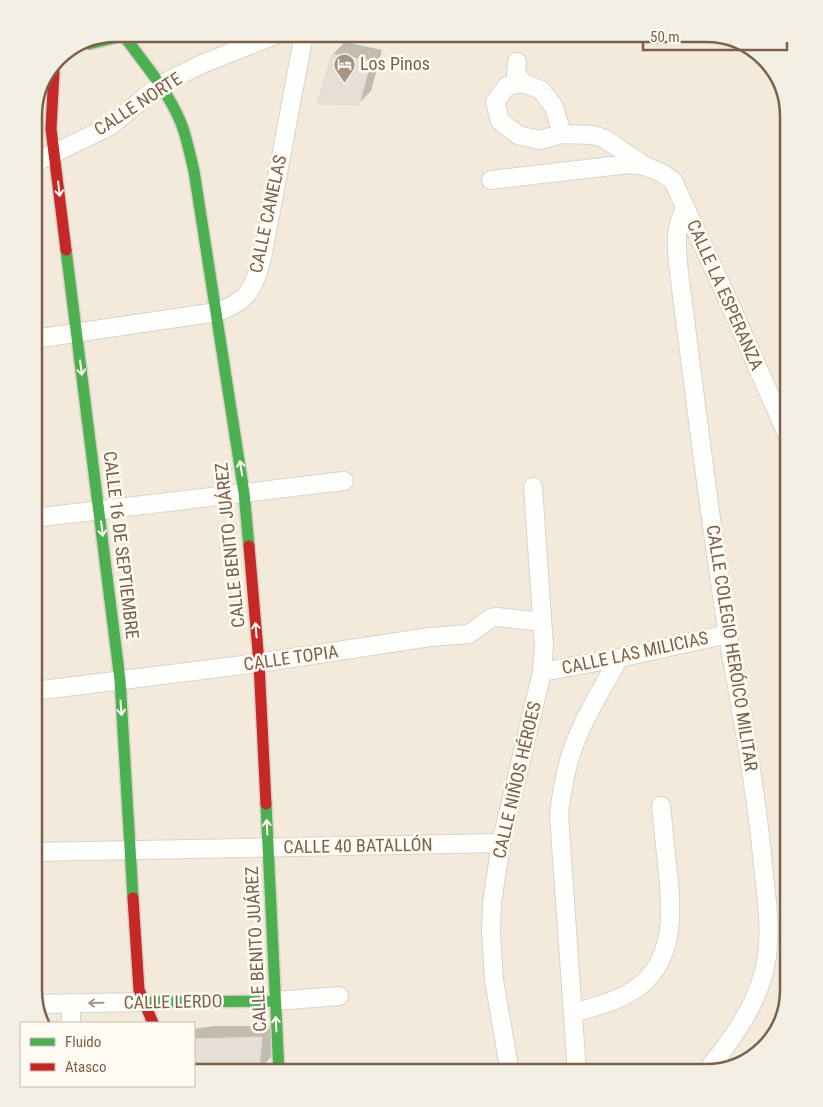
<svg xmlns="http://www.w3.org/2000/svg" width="823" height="1107" font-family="'Roboto Condensed',sans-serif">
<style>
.residential{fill:#f3eadc}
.shadow{fill:#0003}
.building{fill:#e7dfd5;stroke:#e3dad0}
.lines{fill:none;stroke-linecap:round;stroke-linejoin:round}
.street-casing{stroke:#d9d3cc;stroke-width:20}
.fast-casing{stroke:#d8d2c9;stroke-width:14}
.jam-casing{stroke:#d8d2c9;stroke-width:14}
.street{stroke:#fefefc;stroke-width:18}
.fast{stroke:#4caf50;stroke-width:11}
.jam{stroke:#c62828;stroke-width:11}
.oneway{stroke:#fffbf2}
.oneway2{stroke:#a99889}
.labels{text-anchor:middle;stroke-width:5;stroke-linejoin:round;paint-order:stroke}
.poi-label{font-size:18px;fill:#7b614b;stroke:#fffbf2;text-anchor:start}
.street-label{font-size:18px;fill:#7b614b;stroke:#fffbf2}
.rim{fill:none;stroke:#7b614b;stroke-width:2.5}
</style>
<rect width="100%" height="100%" fill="#faf6ee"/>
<path class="residential" d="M 116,34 L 712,34 L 748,45 L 778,75 L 789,116 L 789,991 L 778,1032 L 748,1062 L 707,1073 L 194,1073 L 194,1023 L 43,1023 L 34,991 L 34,111 L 62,54 Z"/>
<path class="shadow" d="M 345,42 L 382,50 L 371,91 L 359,103 L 333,54 Z
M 214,1026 L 273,1026 L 271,1057 L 259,1070 L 194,1073 L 194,1029 Z"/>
<path class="building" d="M 332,54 L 371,61 L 359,105 L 317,104 Z
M 262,1037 L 259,1071 L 194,1073 L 194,1039 Z"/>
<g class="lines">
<defs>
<path id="street" d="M 517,62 L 516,73 L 523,83
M 554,107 L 562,134 L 554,107 L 541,90 L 523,83 L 507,86 L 495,102 L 500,121 L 518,135 L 539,140 L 562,134 L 593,135 L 605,139 L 645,166 L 662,173 L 673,181 L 729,302 L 789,439
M 34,163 L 110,126 L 160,85 L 202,64 L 278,34
M 491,180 L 629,164 L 645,166
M 685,208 C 675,230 676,240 678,264 C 694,389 709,516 729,641 C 742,716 756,789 763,865 C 766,895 771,926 767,956 C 761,1001 732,1040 705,1073
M 34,339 L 217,312 C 249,301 253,289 262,258 L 304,34
M 34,518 L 344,481
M 542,672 L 619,658 L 728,634
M 34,691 L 259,663 L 430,637 L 469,634 L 491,618 L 496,617 L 542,622
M 34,852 L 501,843
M 275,1001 L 339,996
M 37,1004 L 144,1002
M 573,1013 C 593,1007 616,1002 634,990 C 677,962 672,908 667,864 C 665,844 663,825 661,806
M 71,1023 L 71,1003
M 510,1073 L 494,980 L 491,933 L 492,903 L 501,843 L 542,672 L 544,647 L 533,487
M 577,1073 L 559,815 C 562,789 566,764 576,740 C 587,712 605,684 619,658"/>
<path id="fast" d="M 124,36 C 144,63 168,91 181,123 C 187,138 190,155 194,171 L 244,493 L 249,546
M 89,44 L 130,34
M 66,250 L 120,680 L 133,898
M 266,804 L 279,1073
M 144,1002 L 275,1001"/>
<path id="jam" d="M 54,71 L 51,129 L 66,250
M 249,546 L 259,663 L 266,804
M 133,898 L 139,990 L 153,1023"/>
</defs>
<use href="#street" class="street-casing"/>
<use href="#fast" class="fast-casing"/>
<use href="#jam" class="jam-casing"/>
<use href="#street" class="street"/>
<use href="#fast" class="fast"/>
<use href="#jam" class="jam"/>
</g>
<defs><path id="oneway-shaft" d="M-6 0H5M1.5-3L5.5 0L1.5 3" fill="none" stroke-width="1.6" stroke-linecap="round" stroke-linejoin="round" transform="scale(1.25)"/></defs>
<g class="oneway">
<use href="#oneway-shaft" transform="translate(59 189) rotate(83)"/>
<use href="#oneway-shaft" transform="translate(81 368) rotate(83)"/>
<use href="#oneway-shaft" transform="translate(241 468) rotate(-99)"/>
<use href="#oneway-shaft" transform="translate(102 529) rotate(83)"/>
<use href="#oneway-shaft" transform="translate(256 630) rotate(-95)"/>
<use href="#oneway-shaft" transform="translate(121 708) rotate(86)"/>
<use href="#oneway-shaft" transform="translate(267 827) rotate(-93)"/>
<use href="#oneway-shaft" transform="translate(276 1024) rotate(-93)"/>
</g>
<use class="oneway2" href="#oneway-shaft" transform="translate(96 1003) rotate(179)"/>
<defs>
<symbol id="hotel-pin" viewBox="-11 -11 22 30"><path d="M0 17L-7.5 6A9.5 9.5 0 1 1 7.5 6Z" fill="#a79584" stroke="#fffbf2"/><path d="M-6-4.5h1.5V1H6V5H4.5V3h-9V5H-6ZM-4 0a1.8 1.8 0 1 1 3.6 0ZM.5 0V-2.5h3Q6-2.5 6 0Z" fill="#fff"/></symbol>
</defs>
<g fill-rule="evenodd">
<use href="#hotel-pin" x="332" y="52" width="25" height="34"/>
</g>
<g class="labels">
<g class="poi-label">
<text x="360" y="70">Los Pinos</text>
</g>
<g class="street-label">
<text transform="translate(138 104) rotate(-33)" y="6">CALLE NORTE</text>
<text transform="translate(268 214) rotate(-78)" y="6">CALLE CANELAS</text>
<text transform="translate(725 295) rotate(66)" y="6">CALLE LA ESPERANZA</text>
<text transform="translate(121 545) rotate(83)" y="6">CALLE 16 DE SEPTIEMBRE</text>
<text transform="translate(230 545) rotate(-96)" y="6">CALLE BENITO JUÁREZ</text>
<text transform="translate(732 648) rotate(81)" y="6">CALLE COLEGIO HERÓICO MILITAR</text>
<text transform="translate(635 653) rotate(-12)" y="6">CALLE LAS MILICIAS</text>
<text transform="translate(291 658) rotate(-8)" y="6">CALLE TOPIA</text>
<text transform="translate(517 780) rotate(-77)" y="6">CALLE NIÑOS HÉROES</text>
<text transform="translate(358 846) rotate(-1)" y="6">CALLE 40 BATALLÓN</text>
<text transform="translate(256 949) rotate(-93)" y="6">CALLE BENITO JUÁREZ</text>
<text transform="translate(173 1002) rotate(-1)" y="6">CALLE LERDO</text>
</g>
</g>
<path d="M0 0H823V1107H0ZM116 42H706A74 74 0 0 1 780 116V990A74 74 0 0 1 706 1064H116A74 74 0 0 1 42 990V116A74 74 0 0 1 116 42Z" fill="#f4efe5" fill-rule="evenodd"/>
<path class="rim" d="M116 42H706A74 74 0 0 1 780 116V990A74 74 0 0 1 706 1064H116A74 74 0 0 1 42 990V116A74 74 0 0 1 116 42Z"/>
<rect x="20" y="1022" width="175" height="65" fill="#fffbf2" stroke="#cabdaf"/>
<rect x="30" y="1038" width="25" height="8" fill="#4caf50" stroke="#cabdaf"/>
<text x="65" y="1047" font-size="15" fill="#7b614b">Fluido</text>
<rect x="30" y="1063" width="25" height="8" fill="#c62828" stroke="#cabdaf"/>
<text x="65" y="1072" font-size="15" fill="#7b614b">Atasco</text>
<path d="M643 42v8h144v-8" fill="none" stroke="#7b614b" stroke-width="2.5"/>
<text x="650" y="42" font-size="15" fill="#7b614b" stroke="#fffbf2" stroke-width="4" paint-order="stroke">50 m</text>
</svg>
